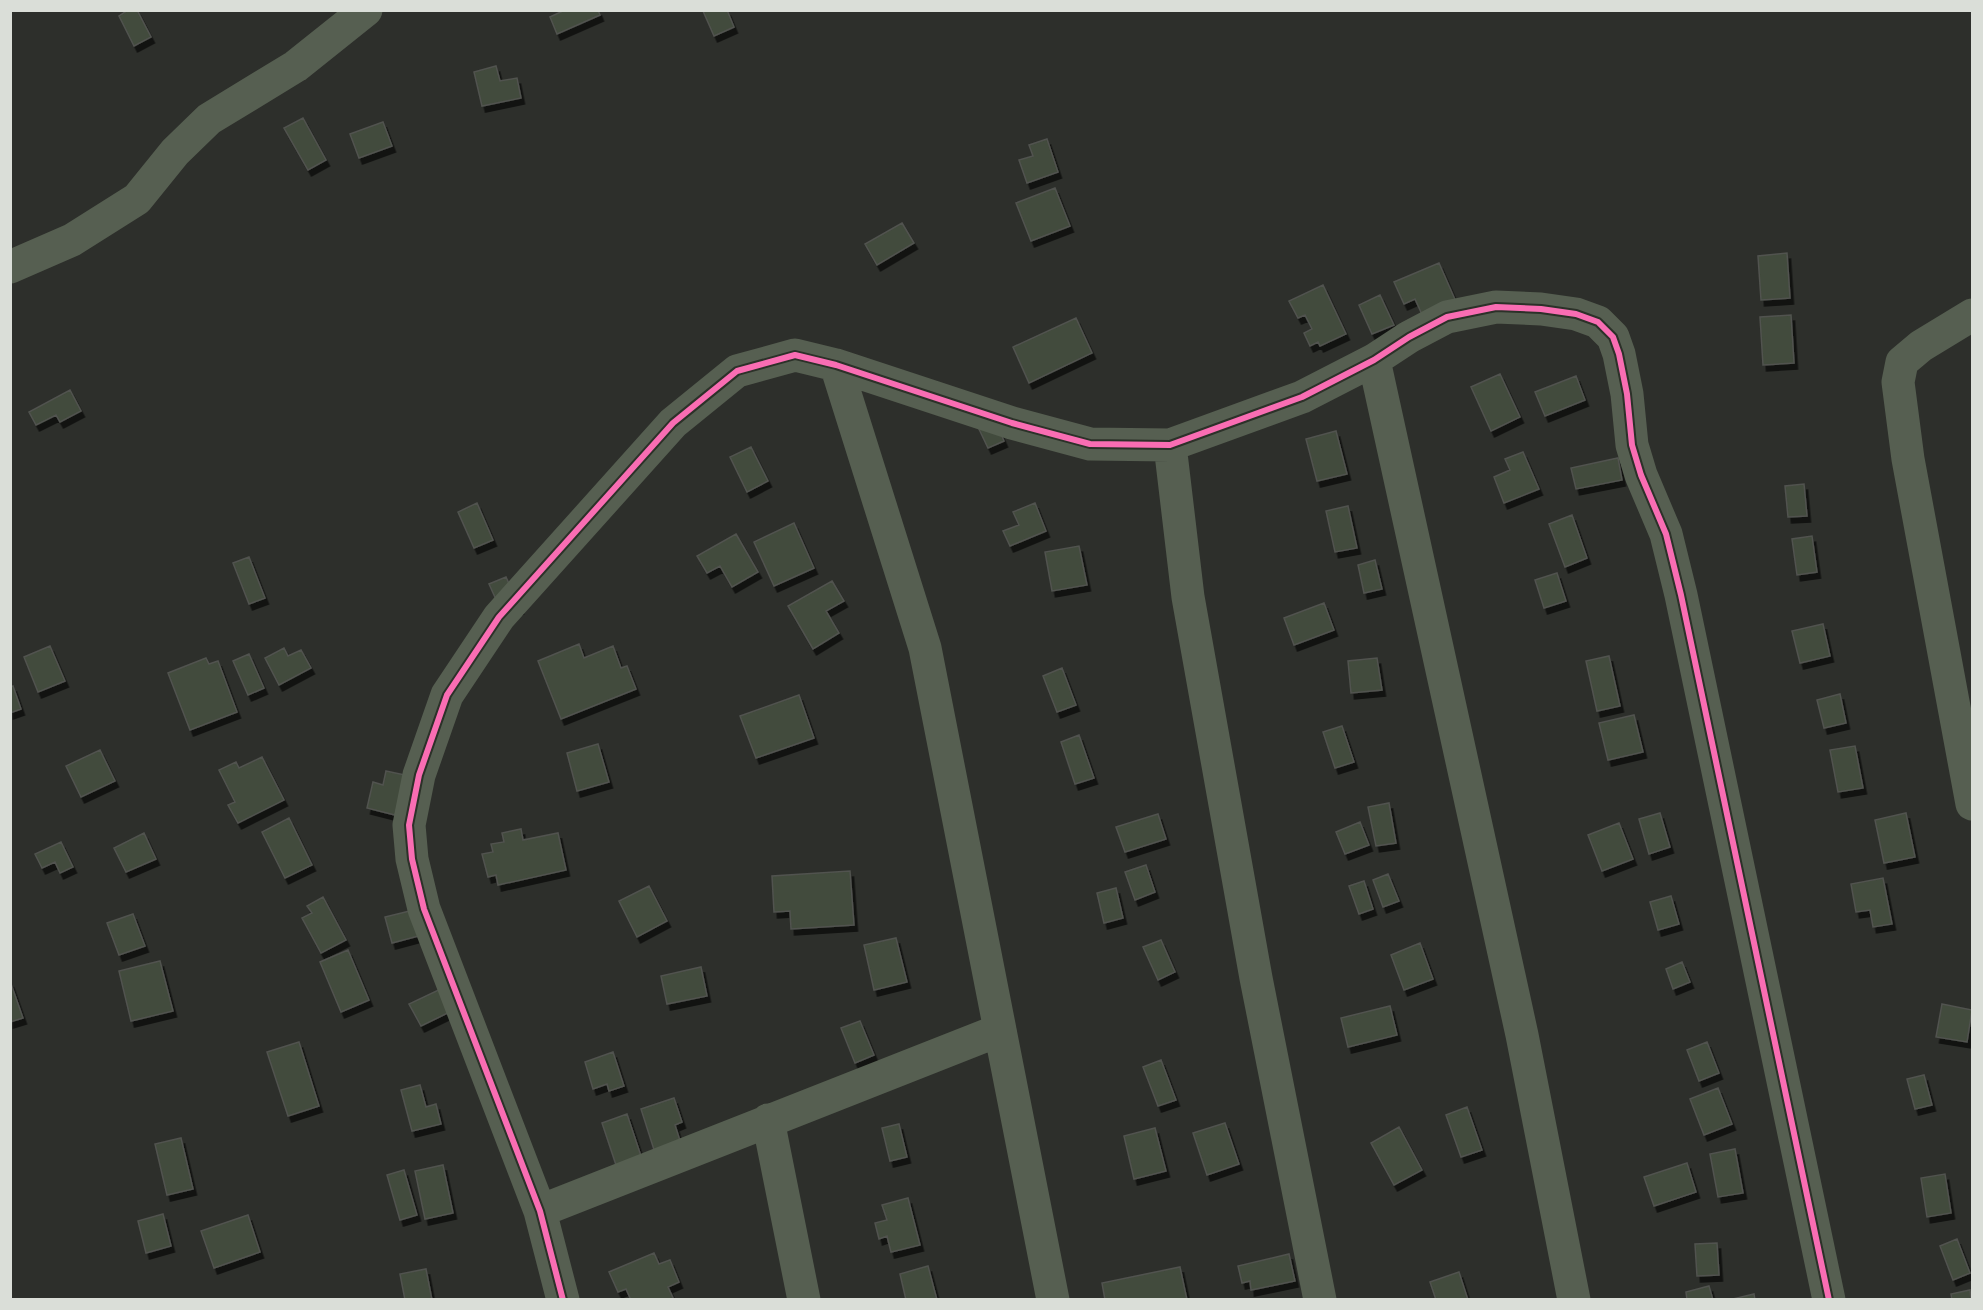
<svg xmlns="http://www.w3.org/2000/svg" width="1983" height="1310" font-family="Karla,sans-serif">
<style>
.building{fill:#424b3c;stroke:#51534f;stroke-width:1.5;filter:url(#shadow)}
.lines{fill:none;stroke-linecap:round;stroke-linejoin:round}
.minor{stroke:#565f51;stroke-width:33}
.cycleway-casing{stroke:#2c3129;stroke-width:10}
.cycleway{stroke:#f96db3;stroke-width:6}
</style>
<defs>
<filter id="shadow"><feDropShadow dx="3.5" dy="6" stdDeviation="0" flood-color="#0009"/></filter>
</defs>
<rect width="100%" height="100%" fill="#2d2f2b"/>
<path class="building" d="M 128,10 L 137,10 L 151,37 L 134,46 L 119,16 Z
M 565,10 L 598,10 L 600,15 L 557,34 L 550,17 Z
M 727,10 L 734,27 L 714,36 L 703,11 Z
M 496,66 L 500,81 L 517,78 L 521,98 L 482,106 L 474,72 Z
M 303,118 L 326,160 L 308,170 L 284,128 Z
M 383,122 L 392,146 L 359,158 L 350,134 Z
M 1047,139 L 1058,172 L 1027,183 L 1019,160 L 1033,156 L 1029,145 Z
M 1055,188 L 1070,226 L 1031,241 L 1016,203 Z
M 902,223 L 914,243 L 877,265 L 865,244 Z
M 1787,253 L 1790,298 L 1761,300 L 1758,256 Z
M 1439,263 L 1457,304 L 1424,319 L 1415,299 L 1404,304 L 1394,282 Z
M 1323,285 L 1346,334 L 1320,346 L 1318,342 L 1310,346 L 1304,333 L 1312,329 L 1305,315 L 1298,318 L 1289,301 Z
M 1380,295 L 1394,325 L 1372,334 L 1359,305 Z
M 1791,315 L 1794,363 L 1763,365 L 1760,317 Z
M 1076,318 L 1092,353 L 1029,383 L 1013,347 Z
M 1500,374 L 1520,417 L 1491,431 L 1471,387 Z
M 1576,376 L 1585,400 L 1545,416 L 1535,392 Z
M 70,390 L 81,411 L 60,422 L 56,415 L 36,425 L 29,412 Z
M 994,418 L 1004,441 L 988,448 L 977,425 Z
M 1336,431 L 1347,474 L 1317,481 L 1306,439 Z
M 751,447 L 768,481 L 747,492 L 730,457 Z
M 1523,452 L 1539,489 L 1504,503 L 1494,477 L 1510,470 L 1505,459 Z
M 1618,458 L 1622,480 L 1576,489 L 1571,468 Z
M 1804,484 L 1807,516 L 1788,517 L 1785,486 Z
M 477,503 L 493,540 L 474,548 L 458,512 Z
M 1035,503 L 1046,531 L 1010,546 L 1003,531 L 1019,525 L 1013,512 Z
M 1348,506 L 1357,548 L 1335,552 L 1326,511 Z
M 1572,515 L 1587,558 L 1565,567 L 1549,524 Z
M 794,523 L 814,568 L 774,586 L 754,542 Z
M 736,534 L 758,572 L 732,587 L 720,566 L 707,573 L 697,556 Z
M 1812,536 L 1817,572 L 1797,575 L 1792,539 Z
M 1079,546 L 1087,585 L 1052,591 L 1045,552 Z
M 249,557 L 265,598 L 249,604 L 233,563 Z
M 1375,560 L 1382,589 L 1364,593 L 1358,565 Z
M 1557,573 L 1566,601 L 1544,608 L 1535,580 Z
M 506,577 L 520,608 L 503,615 L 489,584 Z
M 832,581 L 844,601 L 826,611 L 839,633 L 813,649 L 788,606 Z
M 1324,603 L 1334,630 L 1294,645 L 1284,618 Z
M 1823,624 L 1830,656 L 1800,663 L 1792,631 Z
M 579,644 L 584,658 L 613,646 L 621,668 L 627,666 L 636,689 L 561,719 L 538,661 Z
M 50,646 L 65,681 L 38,692 L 24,657 Z
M 284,648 L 288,656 L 301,650 L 311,668 L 279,685 L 265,658 Z
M 249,654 L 264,688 L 248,695 L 233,661 Z
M 1609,656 L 1620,706 L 1597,711 L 1586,661 Z
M 206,658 L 209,664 L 218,661 L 237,712 L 190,730 L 168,673 Z
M 1377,658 L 1382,690 L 1351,693 L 1348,661 Z
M 1062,668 L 1076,705 L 1057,712 L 1043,676 Z
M 13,686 L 21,709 L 10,713 L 10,687 Z
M 1840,694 L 1846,723 L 1824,728 L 1817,700 Z
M 799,695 L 814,738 L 756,758 L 740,716 Z
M 1634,715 L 1643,752 L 1608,760 L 1599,723 Z
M 1342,726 L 1354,762 L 1335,768 L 1323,732 Z
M 1079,735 L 1094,778 L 1075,784 L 1061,742 Z
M 598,744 L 609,782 L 577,791 L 567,753 Z
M 1855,746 L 1863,788 L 1838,792 L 1830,750 Z
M 100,750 L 115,781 L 81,797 L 66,766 Z
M 262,757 L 284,800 L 238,823 L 228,805 L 235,802 L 219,770 L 236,762 L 239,768 Z
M 386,771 L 405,775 L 395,815 L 367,808 L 373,782 L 383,785 Z
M 1389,803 L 1396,843 L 1376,846 L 1368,807 Z
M 1660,813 L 1670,847 L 1649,854 L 1639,819 Z
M 1906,813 L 1915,857 L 1884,863 L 1875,820 Z
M 1158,814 L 1166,839 L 1125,852 L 1116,827 Z
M 289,818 L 312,865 L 285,878 L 262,832 Z
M 1360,822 L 1369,845 L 1345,854 L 1336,832 Z
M 1619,823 L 1633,859 L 1602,871 L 1588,835 Z
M 521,829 L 523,840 L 558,833 L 566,870 L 498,885 L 496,875 L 488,877 L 482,854 L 493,852 L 491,844 L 504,842 L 502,833 Z
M 144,833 L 156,859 L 126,872 L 114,848 Z
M 61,842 L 73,867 L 60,873 L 55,862 L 42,868 L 35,854 Z
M 1146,865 L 1155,892 L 1135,900 L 1125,872 Z
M 850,871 L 854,925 L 791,929 L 790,911 L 774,912 L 772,876 Z
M 1388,874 L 1399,901 L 1383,907 L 1373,880 Z
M 1883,878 L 1892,924 L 1873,927 L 1870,910 L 1856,912 L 1851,884 Z
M 1364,881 L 1373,909 L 1359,914 L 1349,886 Z
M 649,886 L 667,921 L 637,937 L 619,901 Z
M 1116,888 L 1123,918 L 1104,923 L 1097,893 Z
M 1671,896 L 1679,924 L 1658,930 L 1650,902 Z
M 323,897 L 346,940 L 321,953 L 302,918 L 312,913 L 307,906 Z
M 418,909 L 426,934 L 392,943 L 385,917 Z
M 133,914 L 145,946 L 119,955 L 107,923 Z
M 896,938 L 907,982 L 874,990 L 864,945 Z
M 1161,940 L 1175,972 L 1158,980 L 1143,947 Z
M 1420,943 L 1433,979 L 1404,990 L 1391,955 Z
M 348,950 L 369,1000 L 341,1012 L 320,962 Z
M 160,961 L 173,1011 L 131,1021 L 119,971 Z
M 1682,962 L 1690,982 L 1673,989 L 1666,969 Z
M 701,967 L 707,996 L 667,1004 L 661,976 Z
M 10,981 L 23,1018 L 10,1022 Z
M 447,986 L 458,1008 L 421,1026 L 409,1004 Z
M 1942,1004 L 1972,1010 L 1967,1042 L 1936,1037 Z
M 1390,1006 L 1397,1035 L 1348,1047 L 1341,1018 Z
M 860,1021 L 874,1055 L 855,1063 L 841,1028 Z
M 299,1042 L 319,1106 L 288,1116 L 267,1052 Z
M 1707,1042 L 1719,1073 L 1699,1081 L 1687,1050 Z
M 613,1052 L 624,1086 L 609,1091 L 607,1084 L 593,1089 L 585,1062 Z
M 1161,1060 L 1176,1100 L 1158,1106 L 1143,1067 Z
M 1924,1075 L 1932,1105 L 1915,1109 L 1907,1079 Z
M 420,1085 L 426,1107 L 436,1104 L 441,1124 L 412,1131 L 401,1090 Z
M 1718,1088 L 1732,1124 L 1704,1135 L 1690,1099 Z
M 674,1098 L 682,1122 L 675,1125 L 682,1147 L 656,1156 L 641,1109 Z
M 1467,1107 L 1482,1150 L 1461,1157 L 1446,1115 Z
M 627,1114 L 644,1165 L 619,1174 L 602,1123 Z
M 1225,1123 L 1239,1164 L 1207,1175 L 1193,1133 Z
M 899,1124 L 907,1157 L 890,1161 L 882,1128 Z
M 1399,1127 L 1422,1170 L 1394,1185 L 1371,1143 Z
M 1155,1128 L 1166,1171 L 1134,1179 L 1124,1136 Z
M 181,1138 L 193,1189 L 167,1195 L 155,1144 Z
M 1735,1149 L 1743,1193 L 1718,1197 L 1710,1154 Z
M 1687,1163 L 1696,1192 L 1654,1206 L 1644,1177 Z
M 443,1165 L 453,1213 L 425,1219 L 415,1171 Z
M 404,1170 L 417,1215 L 400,1220 L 387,1175 Z
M 1945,1174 L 1951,1213 L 1927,1217 L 1921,1178 Z
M 908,1198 L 920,1245 L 891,1252 L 887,1236 L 879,1239 L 875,1223 L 887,1220 L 882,1205 Z
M 163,1214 L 171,1246 L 146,1253 L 138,1221 Z
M 248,1215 L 260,1252 L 214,1268 L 201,1231 Z
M 1957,1239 L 1970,1273 L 1953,1280 L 1940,1246 Z
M 1717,1243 L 1719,1275 L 1697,1276 L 1695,1244 Z
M 654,1253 L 659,1264 L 670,1260 L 679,1282 L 668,1287 L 674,1300 L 631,1300 L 626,1289 L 618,1292 L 609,1272 Z
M 1289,1254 L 1295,1281 L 1251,1290 L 1250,1281 L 1242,1283 L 1238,1266 Z
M 928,1266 L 937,1300 L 906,1300 L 900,1274 Z
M 1180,1267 L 1187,1300 L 1105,1300 L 1102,1283 Z
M 426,1269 L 432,1300 L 405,1300 L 400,1274 Z
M 1459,1272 L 1468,1300 L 1436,1300 L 1430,1282 Z
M 1709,1286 L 1713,1300 L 1687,1300 L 1686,1292 Z
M 1970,1290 L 1971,1300 L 1952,1300 L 1951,1294 Z
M 1754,1294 L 1755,1300 L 1729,1300 Z"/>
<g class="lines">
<path class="minor" d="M 10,267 L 72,240 L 137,199 L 175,152 L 209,119 L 296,66 L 366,10
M 1972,315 L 1921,346 L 1902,362 L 1898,382 L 1908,459 L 1972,804
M 1374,360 L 1522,1035 L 1574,1300
M 836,365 L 925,648 L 1053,1300
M 1170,445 L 1188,597 L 1256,978 L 1320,1300
M 768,1120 L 804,1300
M 540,1211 L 1000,1030
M 563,1300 L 540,1211 L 424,909 L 412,859 L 409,825 L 419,775 L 447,695 L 499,617 L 673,423 L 737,371 L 795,355 L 836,365 L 1012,423 L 1090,444 L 1170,445 L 1302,397 L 1374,360 L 1409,337 L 1447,317 L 1496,307 L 1541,309 L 1576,314 L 1598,322 L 1613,337 L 1619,354 L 1627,394 L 1632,445 L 1641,475 L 1666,534 L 1681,595 L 1829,1300"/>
<defs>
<path id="cycleway" d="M 563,1300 L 540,1211 L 424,909 L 412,859 L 409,825 L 419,775 L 447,695 L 499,617 L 673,423 L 737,371 L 795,355 L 836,365 L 1012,423 L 1090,444 L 1170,445 L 1302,397 L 1374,360 L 1409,337 L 1447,317 L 1496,307 L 1541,309 L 1576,314 L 1598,322 L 1613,337 L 1619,354 L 1627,394 L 1632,445 L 1641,475 L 1666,534 L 1681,595 L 1829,1300"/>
</defs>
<use href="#cycleway" class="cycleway-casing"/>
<use href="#cycleway" class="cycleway"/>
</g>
<rect width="1983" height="1310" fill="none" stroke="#daded8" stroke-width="24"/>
</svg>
